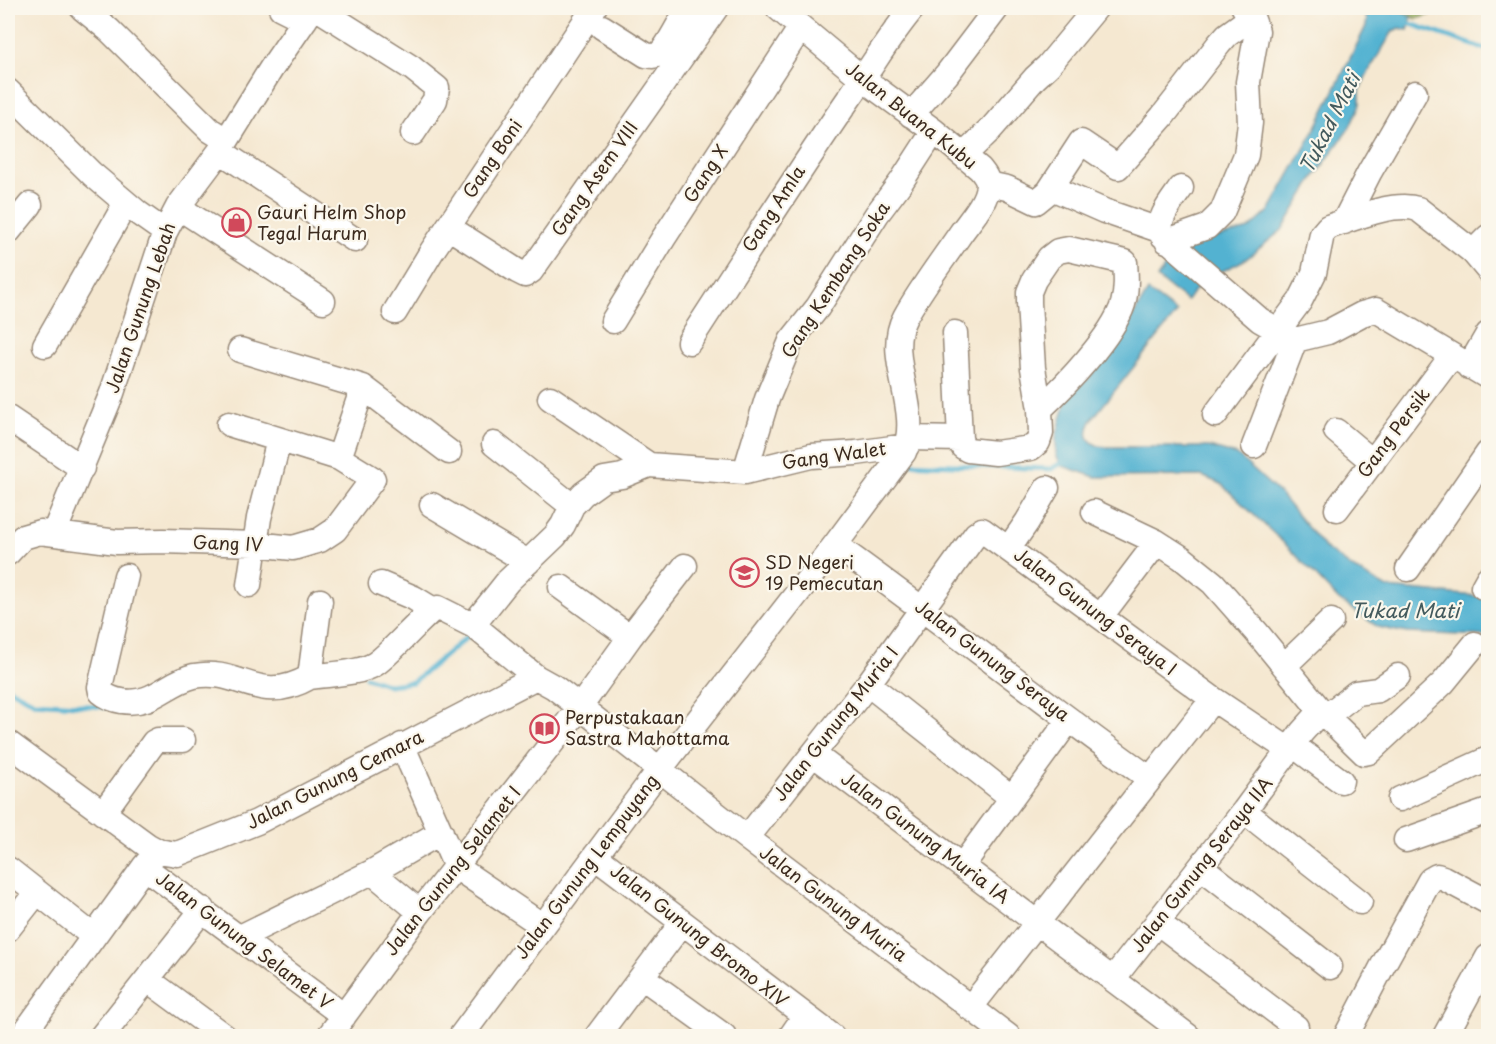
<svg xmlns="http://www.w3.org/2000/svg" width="1496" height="1044" font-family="'Playpen Sans',sans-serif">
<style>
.forest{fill:#93ac5e;stroke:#676b3e;stroke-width:1.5}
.water{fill:#52b2d1;stroke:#466e78;stroke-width:1.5}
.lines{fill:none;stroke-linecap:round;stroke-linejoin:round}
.stream{stroke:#52b2d1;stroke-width:5}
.minor-casing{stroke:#988978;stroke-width:27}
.minor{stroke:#fff;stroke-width:24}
.labels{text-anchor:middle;stroke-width:4.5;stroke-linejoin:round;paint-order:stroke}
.street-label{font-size:18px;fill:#3b2a1e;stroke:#fbf7ec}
.poi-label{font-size:18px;fill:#3b2a1e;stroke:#fbf7ec;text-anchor:start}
.water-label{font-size:20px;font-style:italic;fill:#435a5d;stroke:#fbf7ec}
</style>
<rect width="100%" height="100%" fill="#fbf7ec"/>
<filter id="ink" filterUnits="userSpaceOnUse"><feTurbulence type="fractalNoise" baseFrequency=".0167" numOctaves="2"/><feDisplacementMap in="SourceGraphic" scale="12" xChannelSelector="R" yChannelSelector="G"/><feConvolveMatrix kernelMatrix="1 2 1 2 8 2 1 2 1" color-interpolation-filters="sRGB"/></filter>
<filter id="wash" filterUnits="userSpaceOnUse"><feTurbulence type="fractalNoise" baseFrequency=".008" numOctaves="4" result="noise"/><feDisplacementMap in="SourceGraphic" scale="24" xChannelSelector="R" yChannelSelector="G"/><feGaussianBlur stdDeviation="1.35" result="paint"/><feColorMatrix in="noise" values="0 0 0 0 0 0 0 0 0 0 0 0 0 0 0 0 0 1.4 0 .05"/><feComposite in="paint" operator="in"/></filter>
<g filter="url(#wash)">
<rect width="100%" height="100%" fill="#f5e8d1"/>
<path class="forest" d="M 1392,8 L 1431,8 L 1430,15 L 1417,19 Z"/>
<path class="water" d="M 1360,8 L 1392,8 L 1412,17 L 1408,30 L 1400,28 L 1393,31 L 1366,76 L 1360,90 L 1360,104 L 1350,127 L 1313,179 L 1282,230 L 1246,259 L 1213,276 L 1193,292 L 1187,301 L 1157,278 L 1179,247 L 1249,229 L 1269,211 L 1314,131 L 1366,26 L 1367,19 Z
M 1148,291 L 1177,313 L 1093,418 C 1084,432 1085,443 1103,447 L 1209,447 L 1237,455 L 1279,493 L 1324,547 L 1354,569 L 1387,588 L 1488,597 L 1488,636 L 1407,633 L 1378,627 L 1339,600 L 1287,546 L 1221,484 L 1202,476 L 1095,477 L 1062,466 L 1056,455 L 1056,436 L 1066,402 L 1072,392 L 1090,377 L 1117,342 Z"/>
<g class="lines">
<path class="stream" d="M 1405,22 L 1488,50
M 905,463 L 1051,469 L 1067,460
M 366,677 L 389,685 L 413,682 L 473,632
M 8,688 L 34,702 L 106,707"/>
</g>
</g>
<g filter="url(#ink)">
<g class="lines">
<defs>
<path id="minor" d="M 82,8 L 109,30 L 210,130 L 226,140
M 281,8 L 305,20
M 317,8 L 412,68 L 437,88 L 435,100 L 413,133
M 602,27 L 646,55 C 651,56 655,57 660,53 C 668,47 682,18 688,8
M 8,91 L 92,174 L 138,213 L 165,232
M 911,115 L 947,74 L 997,8
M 220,151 L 355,240
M 964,155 L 990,130 L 1035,78 L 1048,66 L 1096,8
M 988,184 L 1007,188 L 1036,202 L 1052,189 L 1054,189 L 1104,211 L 1159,230
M 1181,188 C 1173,200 1155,220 1162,235 L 1260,320 L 1295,340 L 1328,332 L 1362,314 L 1376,310 L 1488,377
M 1049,191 L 1081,142 L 1118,167 L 1162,117 L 1219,44 L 1227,35 L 1252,17
M 178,207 L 323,301
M 1344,222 L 1369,173 L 1415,93
M 448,227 L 517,271 L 525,275 L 531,271 L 716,8
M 8,232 L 30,205
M 1167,241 L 1207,227 L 1222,212 L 1246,155 L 1250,123 L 1248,82 L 1257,31 L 1252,17 L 1244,8
M 1473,252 L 1488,237
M 395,312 L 432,251 L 594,8
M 613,321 L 663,239 L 801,27
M 955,333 L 960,439 L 963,447 L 968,450 L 996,453 L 1031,448 L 1038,442 L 1041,433 L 1040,409 L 1033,368 L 1029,303 L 1029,292 L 1034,280 L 1049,258 L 1058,251 L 1069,249 L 1125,262 C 1126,276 1127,290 1123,304 C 1113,336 1065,386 1040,409
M 689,342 C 743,259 796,175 852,94 C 873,65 890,35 913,8
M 45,345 L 126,203
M 240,350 L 363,387 L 449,452
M 1469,367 L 1488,334
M 550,398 L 649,465
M 1215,415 L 1300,301 L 1314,273 L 1322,234 L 1328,227 C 1353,219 1393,201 1418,209 L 1473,252 L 1488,270
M 8,418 L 82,468
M 1336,431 L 1373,462
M 908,438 L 960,439
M 494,444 L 572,506
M 1254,446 L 1295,340
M 339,458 L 363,387
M 745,472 L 767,399 L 791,341 L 818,307 L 877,214 L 901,182 L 934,131
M 432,505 L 528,562
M 1337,509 L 1451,357
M 1094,512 L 1157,542 L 1182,558 L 1213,583 L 1258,634 L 1321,711 L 1364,753 L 1369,752 L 1443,683 L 1475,644
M 54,533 L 112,393 L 165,232 L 178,207 L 220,151 L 271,69 L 313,8
M 835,545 C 941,621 1043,702 1149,778
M 1009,548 L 1027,522 L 1047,488
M 8,553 L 23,537 L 40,532 L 117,542 L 163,541 L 255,544 L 293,548 L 320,540 L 335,530 L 373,479 L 339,458 L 229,424
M 1408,569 L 1488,453
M 126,576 L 100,687 L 101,692 C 108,698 114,700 122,701 C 153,706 167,682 194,676 C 241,667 257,707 310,677
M 381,584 L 414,598 L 432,609
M 249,585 L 259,518 L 279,440
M 561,587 L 630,637
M 1483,587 L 1488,578
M 320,601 L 310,677 C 328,674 360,674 375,664 C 390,655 428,609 438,608 L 474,626 L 536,677
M 1101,616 L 1157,542
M 473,625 L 508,581 L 555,536 L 563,525 L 572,506 L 583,494 L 604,479 L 622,476 L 649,465 L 745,472 L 811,456 L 856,453 L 907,446
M 1284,666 L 1331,621
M 868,684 L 1012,798
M 1327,716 L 1356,693 L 1378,690 L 1398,676
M 8,743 L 147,845 L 158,851 L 177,854 L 257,822 L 536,677 L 554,687 L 580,707 L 747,838 L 1008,1036
M 402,745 L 456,867 L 543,926
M 1293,745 L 1341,781
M 813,754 L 1188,1036
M 1400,799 L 1488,759
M 1244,811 L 1360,902
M 103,813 L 154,742 L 158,740 L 183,740
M 747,838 L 868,684 L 976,534 L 982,530 L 1213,699 L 1289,750
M 1406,840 L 1488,811
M 595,856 L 832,1036
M 962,866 L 1069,720
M 144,867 L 344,1016
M 1201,867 L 1330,967
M 8,869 L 93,936
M 372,872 L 420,912
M 1157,922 L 1296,1027
M 8,929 L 37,892
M 240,937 L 372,872 L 441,832
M 642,977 L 724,1036
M 1113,979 L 1244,811 L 1302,732 L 1321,711
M 148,980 L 224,1036
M 970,1008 L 1213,699
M 22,1036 L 144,867 L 154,855
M 102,1036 L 203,909
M 329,1036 L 420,912 L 580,707 L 630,637 L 685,566
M 461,1036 L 660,769 L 835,545 L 904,452 C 923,410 883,357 905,317 C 921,288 942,261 961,233 C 970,220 987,202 988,185 C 988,179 984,174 980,169 L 934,131 L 863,79 L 778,8
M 597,1036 L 682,923
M 791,1036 L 804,1017
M 1346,1036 L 1382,967 L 1430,880 L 1437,876 L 1443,878 L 1488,902
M 1445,1036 L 1488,957"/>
</defs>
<use href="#minor" class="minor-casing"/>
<use href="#minor" class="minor"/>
</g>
</g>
<defs>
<symbol id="shop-ring" viewBox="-11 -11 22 22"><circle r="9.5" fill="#fbf7ec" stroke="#d1495b" stroke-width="1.5"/><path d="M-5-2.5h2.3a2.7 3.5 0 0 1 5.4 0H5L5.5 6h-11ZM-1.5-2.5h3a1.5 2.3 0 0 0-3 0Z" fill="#d1495b"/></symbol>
<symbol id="school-ring" viewBox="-11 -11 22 22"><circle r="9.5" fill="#fbf7ec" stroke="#d1495b" stroke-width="1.5"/><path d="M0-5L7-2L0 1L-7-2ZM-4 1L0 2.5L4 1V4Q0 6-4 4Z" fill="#d1495b"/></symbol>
<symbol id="library-ring" viewBox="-11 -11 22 22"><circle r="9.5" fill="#fbf7ec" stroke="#d1495b" stroke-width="1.5"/><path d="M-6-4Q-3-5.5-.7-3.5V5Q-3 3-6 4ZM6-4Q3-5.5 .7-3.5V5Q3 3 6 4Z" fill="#d1495b"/></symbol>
</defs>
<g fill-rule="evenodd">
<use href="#shop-ring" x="220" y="206" width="33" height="33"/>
<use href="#school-ring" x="728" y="556" width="33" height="33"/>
<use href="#library-ring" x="528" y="712" width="33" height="33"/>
</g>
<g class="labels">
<g class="street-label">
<text transform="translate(911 116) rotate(38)" y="6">Jalan Buana Kubu</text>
<text transform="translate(493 159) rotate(-56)" y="6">Gang Boni</text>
<text transform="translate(706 174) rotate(-57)" y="6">Gang X</text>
<text transform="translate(595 179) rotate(-55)" y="6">Gang Asem VIII</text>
<text transform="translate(774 209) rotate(-57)" y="6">Gang Amla</text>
<text transform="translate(836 280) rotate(-57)" y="6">Gang Kembang Soka</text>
<text transform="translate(141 308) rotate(-71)" y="6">Jalan Gunung Lebah</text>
<text transform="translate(1394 433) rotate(-53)" y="6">Gang Persik</text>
<text transform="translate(834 456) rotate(-8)" y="6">Gang Walet</text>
<text transform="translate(228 544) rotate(2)" y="6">Gang IV</text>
<text transform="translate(1095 612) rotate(37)" y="6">Jalan Gunung Seraya I</text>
<text transform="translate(992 661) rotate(37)" y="6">Jalan Gunung Seraya</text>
<text transform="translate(836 724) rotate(-52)" y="6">Jalan Gunung Muria I</text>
<text transform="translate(335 780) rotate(-27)" y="6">Jalan Gunung Cemara</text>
<text transform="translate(925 838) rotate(37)" y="6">Jalan Gunung Muria IA</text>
<text transform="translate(1202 865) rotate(-52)" y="6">Jalan Gunung Seraya IIA</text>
<text transform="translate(587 867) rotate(-53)" y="6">Jalan Gunung Lempuyang</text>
<text transform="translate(453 871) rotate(-52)" y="6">Jalan Gunung Selamet I</text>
<text transform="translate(833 904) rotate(37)" y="6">Jalan Gunung Muria</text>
<text transform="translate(699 936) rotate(38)" y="6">Jalan Gunung Bromo XIV</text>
<text transform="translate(244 941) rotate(37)" y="6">Jalan Gunung Selamet V</text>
</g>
<g class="poi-label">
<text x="257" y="219">Gauri Helm Shop<tspan x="257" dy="21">Tegal Harum</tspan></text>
<text x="765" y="569">SD Negeri<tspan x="765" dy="21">19 Pemecutan</tspan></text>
<text x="565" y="724">Perpustakaan<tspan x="565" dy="21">Sastra Mahottama</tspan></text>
</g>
<g class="water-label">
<text transform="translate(1330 123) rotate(-63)" y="7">Tukad Mati</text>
<text x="1405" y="618">Tukad Mati</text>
</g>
</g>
<rect width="1496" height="1044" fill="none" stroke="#fbf7ec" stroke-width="30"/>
</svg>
